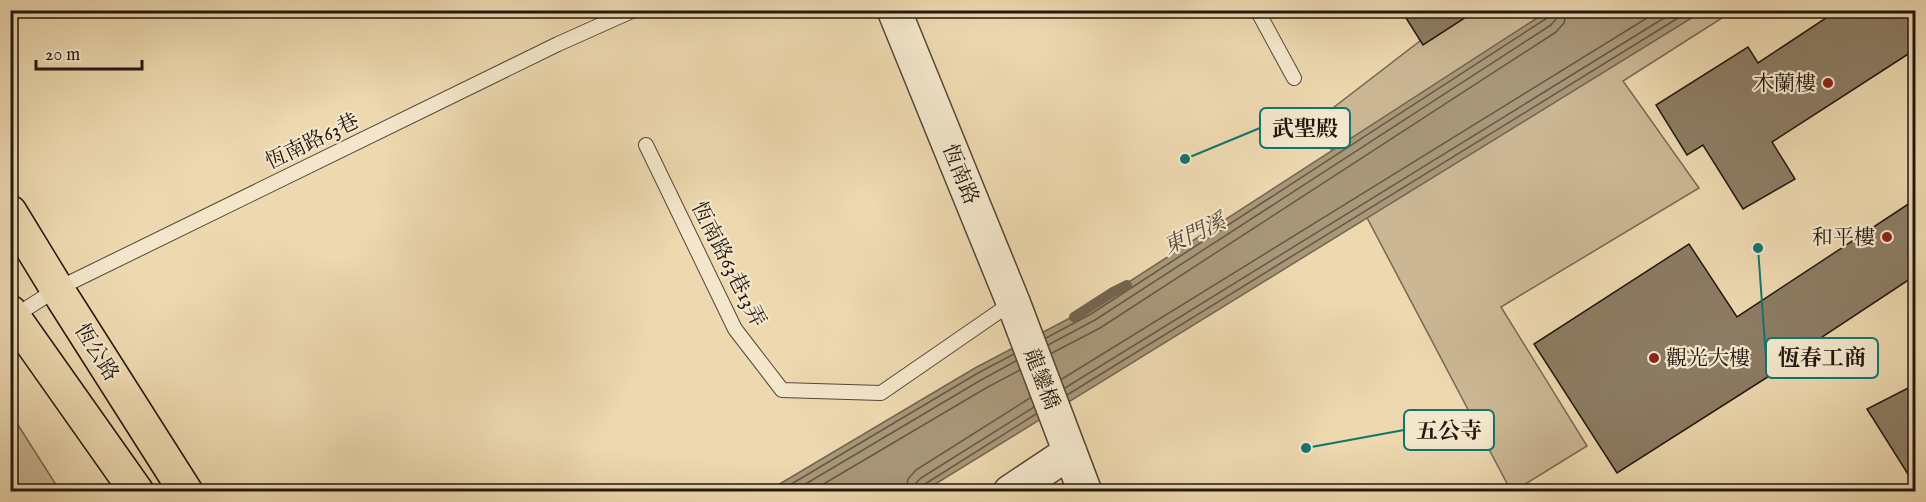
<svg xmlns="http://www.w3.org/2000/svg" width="1926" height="502" font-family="'IM FELL English','Noto Serif TC',serif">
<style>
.green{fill:#cbb794;stroke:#776852;stroke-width:1.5}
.water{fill:#a89779;stroke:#73644f;stroke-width:1.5}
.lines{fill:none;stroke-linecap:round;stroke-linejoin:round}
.shore{stroke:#665844;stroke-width:1.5}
.stream{stroke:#73644f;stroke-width:10}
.building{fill:#8c7c63;stroke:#231810;stroke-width:1.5}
.service-casing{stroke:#564838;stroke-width:16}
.tertiary-casing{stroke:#564838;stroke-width:36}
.primary-casing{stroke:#231810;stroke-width:36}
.service{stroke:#f3e6cb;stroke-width:14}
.tertiary{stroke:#f3e6cb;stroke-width:33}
.primary{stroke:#edd8af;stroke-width:33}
.poi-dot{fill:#8f2418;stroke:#f3e6cb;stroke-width:2}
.labels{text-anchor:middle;stroke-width:4.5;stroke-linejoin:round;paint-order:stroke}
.poi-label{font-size:21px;fill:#231810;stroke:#f3e6cb;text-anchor:end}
.street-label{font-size:21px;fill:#231810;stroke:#f3e6cb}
.water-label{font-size:22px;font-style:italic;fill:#584b3a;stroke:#f3e6cb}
.leader{fill:none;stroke:#0f766e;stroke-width:2}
.callout-dot{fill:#0f766e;stroke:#f3e6cb;stroke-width:2}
.callout{fill:#f3e6cb;stroke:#0f766e;stroke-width:2}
.callout-label{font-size:22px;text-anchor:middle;font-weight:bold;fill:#231810}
</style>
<rect width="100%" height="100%" fill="#edd8af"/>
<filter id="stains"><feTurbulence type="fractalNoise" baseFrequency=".00333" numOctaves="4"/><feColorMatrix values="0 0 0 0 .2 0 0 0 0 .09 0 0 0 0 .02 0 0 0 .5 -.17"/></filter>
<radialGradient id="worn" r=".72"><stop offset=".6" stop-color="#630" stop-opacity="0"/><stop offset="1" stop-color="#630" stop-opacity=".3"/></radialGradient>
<path class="green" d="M 1459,11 L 1733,11 L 1623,81 L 1699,188 L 1501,307 L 1587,446 L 1514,491 L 1511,491 L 1316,121 Z
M 11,414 L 60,491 L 11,491 Z"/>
<path class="water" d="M 1548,11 L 1703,11 L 924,491 L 766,492 L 975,368 L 1087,309 Z"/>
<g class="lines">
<path class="shore" d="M 1046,338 L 1091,314 L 1547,18 L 1550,10
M 1048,345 L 1095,320 L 1551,25 L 1556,19 L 1558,10
M 1052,353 L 1100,328 L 1556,32 L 1564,23 L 1567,10
M 1062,379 L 1660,10
M 1065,388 L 1677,10
M 1067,395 L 1691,10
M 778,492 L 978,373 L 1014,354
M 792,492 L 981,380 L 1016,361
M 810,492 L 986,388 L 1020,370
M 906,492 L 908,479 L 916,470 L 1030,398
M 915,492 L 916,483 L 921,478 L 1034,407
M 922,492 L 925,484 L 1036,414"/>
<path class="stream" d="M 1074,317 L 1113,292 L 1127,285"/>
</g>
<path class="building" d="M 1401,10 L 1477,10 L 1423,45 Z
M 1838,10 L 1916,10 L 1916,49 L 1772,142 L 1795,179 L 1743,209 L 1703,145 L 1687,155 L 1656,105 L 1748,47 L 1758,63 Z
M 1916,199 L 1916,275 L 1772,370 L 1774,373 L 1617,473 L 1534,344 L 1689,244 L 1737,317 Z
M 1916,384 L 1916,487 L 1867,409 Z"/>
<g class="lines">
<defs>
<path id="service" d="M 1257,10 L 1294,78
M 646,145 L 735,329 L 782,390 L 881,393 L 1013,302
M 13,317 L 57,289 L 558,44 L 634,10"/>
<path id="tertiary" d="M 894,10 L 1013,302 L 1085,492
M 1010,492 L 1070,452"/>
<path id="primary" d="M 10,212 L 57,289 L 186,492
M 10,312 L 137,492"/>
</defs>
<use href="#service" class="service-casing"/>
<use href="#tertiary" class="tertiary-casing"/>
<use href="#primary" class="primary-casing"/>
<use href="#service" class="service"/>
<use href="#tertiary" class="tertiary"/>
<use href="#primary" class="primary"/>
</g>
<g class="poi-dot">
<circle cx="1828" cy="83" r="6"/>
<circle cx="1887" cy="237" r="6"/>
<circle cx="1654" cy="358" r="6"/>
</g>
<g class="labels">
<g class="poi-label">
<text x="1816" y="90">木蘭樓</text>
<text x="1875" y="244">和平樓</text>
<text x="1666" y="365" text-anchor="start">觀光大樓</text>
</g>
<g class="street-label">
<text transform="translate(312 141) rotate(-26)" y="7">恆南路63巷</text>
<text transform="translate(961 174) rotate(68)" y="7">恆南路</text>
<text transform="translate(729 264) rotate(63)" y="7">恆南路63巷13弄</text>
<text transform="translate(97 352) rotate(58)" y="7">恆公路</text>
<text transform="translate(1042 379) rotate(69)" y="7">龍鑾橋</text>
</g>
<g class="water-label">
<text transform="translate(1194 233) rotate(-25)" y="8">東門溪</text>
</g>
</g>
<path class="leader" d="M1185 159L1260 128M1758 248L1766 358M1306 448L1404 430"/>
<g class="callout-dot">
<circle cx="1185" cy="159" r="6"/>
<circle cx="1758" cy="248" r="6"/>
<circle cx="1306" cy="448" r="6"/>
</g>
<g class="callout">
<rect x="1260" y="108" width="90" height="40" rx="6"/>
<rect x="1766" y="338" width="112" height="40" rx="6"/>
<rect x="1404" y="410" width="90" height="40" rx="6"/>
</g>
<g class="callout-label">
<text x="1305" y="136">武聖殿</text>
<text x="1822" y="365">恆春工商</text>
<text x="1449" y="438">五公寺</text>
</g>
<rect width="1926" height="502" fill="none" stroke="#edd8af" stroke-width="36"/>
<rect x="12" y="12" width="1902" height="478" fill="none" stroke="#231810" stroke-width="3"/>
<rect x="18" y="18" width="1890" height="466" fill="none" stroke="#231810" stroke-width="1.5"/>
<path d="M36 60v9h106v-9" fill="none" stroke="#231810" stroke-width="3"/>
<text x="45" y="60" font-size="18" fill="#231810" stroke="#f3e6cb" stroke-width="4.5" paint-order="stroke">20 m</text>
<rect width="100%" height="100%" filter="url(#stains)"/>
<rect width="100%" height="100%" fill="url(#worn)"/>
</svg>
